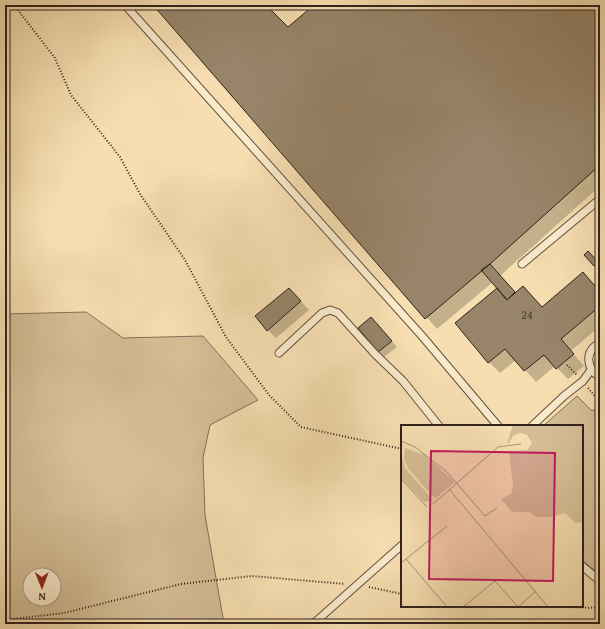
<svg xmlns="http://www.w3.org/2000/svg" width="605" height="629" font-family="'Gentium Book Plus',serif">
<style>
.green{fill:#d5be97;stroke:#83705a;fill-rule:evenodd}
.shadow{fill:#0003}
.building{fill:#978469;stroke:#31221c}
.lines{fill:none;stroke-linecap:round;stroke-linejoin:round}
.lane-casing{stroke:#625141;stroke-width:9}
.path{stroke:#31221c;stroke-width:2;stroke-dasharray:1 2;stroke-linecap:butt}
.lane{stroke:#f9eacc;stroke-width:7}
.labels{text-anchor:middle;stroke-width:3;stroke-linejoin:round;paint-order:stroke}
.number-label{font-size:12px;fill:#4a3a2f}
.inset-road{fill:none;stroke:#a79375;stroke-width:1}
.view{fill:#c2185b;fill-opacity:0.15;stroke:#c2185b;stroke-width:2}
.inset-edge{fill:none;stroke:#31221c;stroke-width:2}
</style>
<rect width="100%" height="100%" fill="#f6deb0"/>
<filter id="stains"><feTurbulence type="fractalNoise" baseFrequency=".005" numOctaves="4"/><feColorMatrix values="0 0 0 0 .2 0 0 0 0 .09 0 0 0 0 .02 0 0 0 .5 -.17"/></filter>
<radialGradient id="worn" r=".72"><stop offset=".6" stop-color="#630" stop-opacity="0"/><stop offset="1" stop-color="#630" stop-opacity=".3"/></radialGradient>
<path class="green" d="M 86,312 L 123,338 L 203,336 L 258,400 L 210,425 L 203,458 L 205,515 L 224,624 L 5,624 L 5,314 ZM 30,575 L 54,575 L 54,599 L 30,599 Z
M 577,396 L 591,410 L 600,411 L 600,575 L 582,560 L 582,426 L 543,426 Z"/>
<path class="shadow" d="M 154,5 L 265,5 L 288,28 L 315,5 L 600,5 L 600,186 L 500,276 L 515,294 L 523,287 L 542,308 L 583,273 L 594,285 L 600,292 L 600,326 L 571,351 L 584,366 L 568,379 L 555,366 L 536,382 L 516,360 L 500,373 L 489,362 L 498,288 L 493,282 L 437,329 Z
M 588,253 L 600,265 L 597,267 L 586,255 Z
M 289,289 L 309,310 L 276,338 L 268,330 Z
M 377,324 L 397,347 L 384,357 L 359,328 Z"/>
<path class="building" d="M 153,5 L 266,5 L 288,27 L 314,5 L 600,5 L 600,165 L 490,264 L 425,319 Z
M 588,251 L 598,262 L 594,266 L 584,255 Z
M 490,264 L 515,292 L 507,300 L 481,270 Z
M 583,272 L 600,292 L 600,306 L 561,339 L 574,354 L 556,369 L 544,355 L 524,371 L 505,349 L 488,363 L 455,323 L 497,288 L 507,300 L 523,286 L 542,307 Z
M 289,288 L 301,301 L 267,331 L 255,316 Z
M 371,317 L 392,341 L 378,352 L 358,328 Z"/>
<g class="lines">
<defs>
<path id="lane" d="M 125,5 L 422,336 L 498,426
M 522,264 L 600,199
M 600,343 C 584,351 586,369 600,377
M 279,353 L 322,313 L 330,310 L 338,313 L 375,354 L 403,381 L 439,426
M 532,426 L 564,396 L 583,381 L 591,370
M 582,566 L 600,581
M 313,624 L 402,545"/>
</defs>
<use href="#lane" class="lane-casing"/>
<path class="path" d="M 14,5 L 55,58 L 71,95 L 120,157 L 140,194 L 185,260 L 226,337 L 269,395 L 301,427 L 402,449
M 567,365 L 577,375
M 588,388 L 600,402
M 369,587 L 402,594
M 531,606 L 600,608
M 5,620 L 64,613 L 181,584 L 252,576 L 345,584"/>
<use href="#lane" class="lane"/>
</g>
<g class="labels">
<g class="number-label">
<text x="527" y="319">24</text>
</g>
</g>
<g transform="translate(401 425)">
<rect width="182" height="182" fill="#f6deb0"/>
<path d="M 112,0 L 182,0 L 182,97 L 175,98 L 164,88 L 151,92 L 135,92 L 128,87 L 111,87 L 100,74 L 110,69 L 112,62 L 108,26 L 126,25 L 131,18 L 126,10 L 119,8 L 112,11 L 108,18 L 106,18 ZM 4,23 L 24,30 L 54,57 L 35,73 L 30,70 L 7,43 L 3,34 ZM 0,27 L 4,43 L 32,75 L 23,77 L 0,53 Z" fill="#d5be97"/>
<path class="inset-road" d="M 0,16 L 14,22 L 45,46 L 84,91 L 96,83M 0,54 L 26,82M 48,64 L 147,182M 32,79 L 97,22 L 120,19M 5,134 L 46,182M 0,138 L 46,101M 62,182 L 94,156 L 117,182 L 135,166"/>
<path class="view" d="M 30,26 L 154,28 L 152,156 L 28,154 Z"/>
<rect width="182" height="182" class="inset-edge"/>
</g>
<rect width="605" height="629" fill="none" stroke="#f6deb0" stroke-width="20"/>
<rect x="6" y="6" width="593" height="617" fill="none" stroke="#31221c" stroke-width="2"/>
<rect x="10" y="10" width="585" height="609" fill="none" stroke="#31221c"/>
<g transform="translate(42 587) rotate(179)"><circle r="19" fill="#f9eacc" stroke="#a99a86"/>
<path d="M0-3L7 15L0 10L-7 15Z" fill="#8f2418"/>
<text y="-6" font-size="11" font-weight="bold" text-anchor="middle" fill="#31221c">N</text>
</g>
<rect width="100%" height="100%" filter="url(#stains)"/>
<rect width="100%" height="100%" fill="url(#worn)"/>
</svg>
